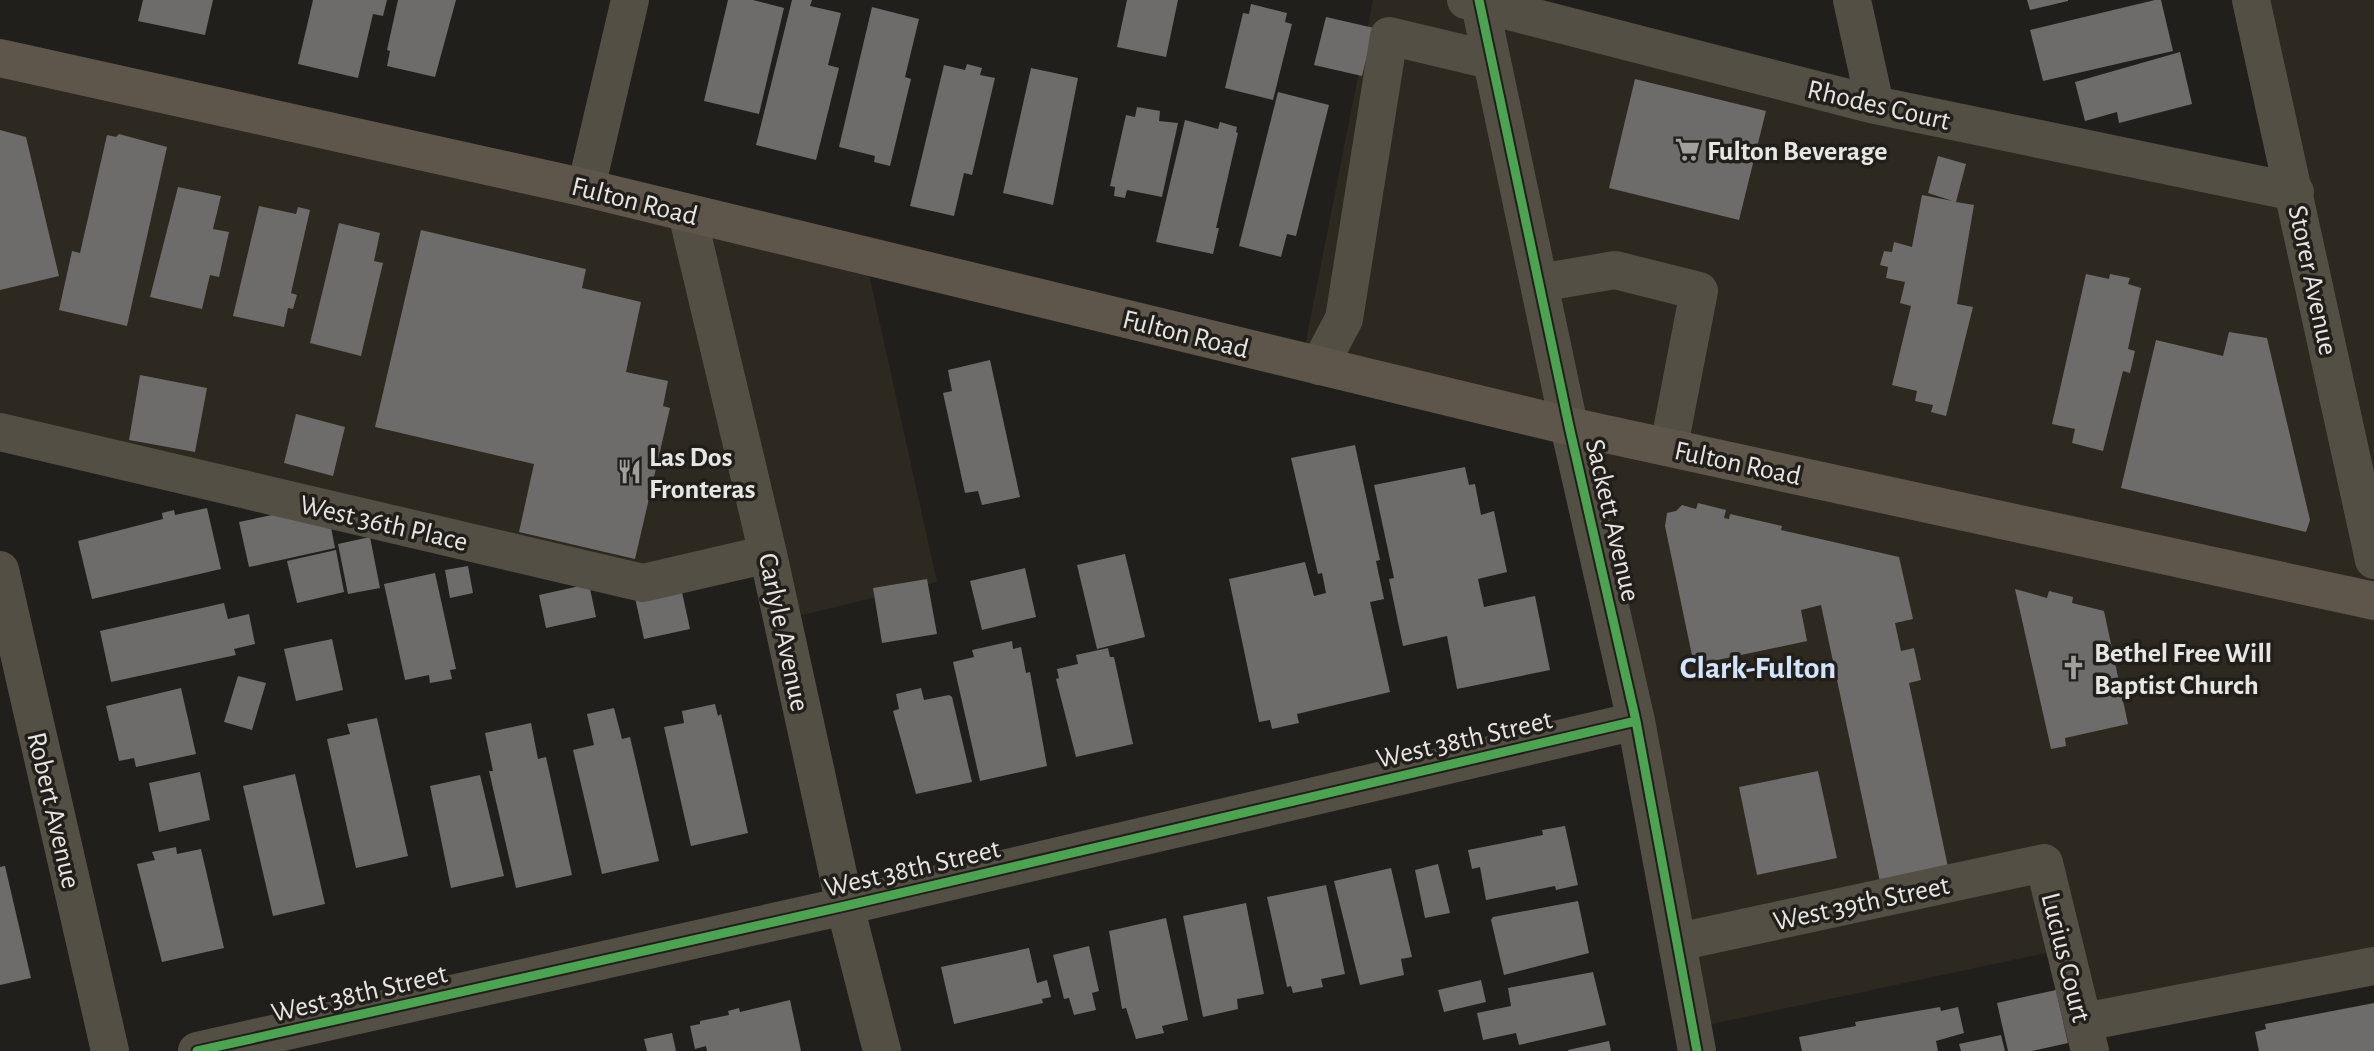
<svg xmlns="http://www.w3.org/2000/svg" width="2374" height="1051" font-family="'Alegreya Sans',sans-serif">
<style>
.built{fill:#2d2820}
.building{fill:#6d6c6a}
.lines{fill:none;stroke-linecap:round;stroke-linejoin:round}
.minor{stroke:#544f45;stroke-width:38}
.major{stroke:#5e564a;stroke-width:38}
.cycleway-casing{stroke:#221f1b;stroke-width:13}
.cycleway{stroke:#4ca352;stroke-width:9}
.labels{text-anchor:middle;stroke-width:7;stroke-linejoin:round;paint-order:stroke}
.street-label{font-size:28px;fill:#e7e6e3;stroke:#221f1b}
.poi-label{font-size:28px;font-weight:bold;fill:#e7e6e3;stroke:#221f1b;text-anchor:start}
.quarter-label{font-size:32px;font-weight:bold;fill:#d3e4fe;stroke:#221f1b}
</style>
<rect width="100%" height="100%" fill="#211f1c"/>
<path class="built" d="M 1373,0 L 1466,0 L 2294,192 L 2251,0 L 2374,0 L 2374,966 L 2084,1022 L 2065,949 L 1693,1028 L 1569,426 L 1302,361 Z
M 0,58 L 865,256 L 937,582 L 782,620 L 768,554 L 643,583 L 0,432 Z"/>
<path class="building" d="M 143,0 L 213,0 L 205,35 L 138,21 Z
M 313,0 L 387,0 L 383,16 L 373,14 L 358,78 L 298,64 Z
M 398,0 L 456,0 L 435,77 L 387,66 L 390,51 L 387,50 Z
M 728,0 L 753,0 L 784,8 L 759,114 L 704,101 Z
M 792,0 L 812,0 L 810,6 L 841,13 L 828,65 L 839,68 L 816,160 L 756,145 Z
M 1127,0 L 1178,0 L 1166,57 L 1117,47 Z
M 2027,0 L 2068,0 L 2068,1 L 2030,10 Z
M 2155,0 L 2161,0 L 2173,51 L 2043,81 L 2030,30 Z
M 1251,4 L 1287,13 L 1285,22 L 1292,24 L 1273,100 L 1225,88 L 1243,13 L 1249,14 Z
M 872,7 L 919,19 L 905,77 L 911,79 L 890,166 L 874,162 L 875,156 L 839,147 Z
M 1326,17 L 1374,28 L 1362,76 L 1314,65 Z
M 2180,52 L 2192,104 L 2119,123 L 2117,112 L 2085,121 L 2075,82 Z
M 967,64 L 982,68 L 980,75 L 995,78 L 972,175 L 964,173 L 954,216 L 910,206 L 944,65 L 965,70 Z
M 1031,68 L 1078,78 L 1053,205 L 1003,193 Z
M 1635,79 L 1766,111 L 1739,220 L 1609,188 Z
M 1278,92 L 1329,105 L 1296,236 L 1287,234 L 1281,257 L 1239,246 Z
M 1137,107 L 1160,111 L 1159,121 L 1178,123 L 1162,197 L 1127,190 L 1125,198 L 1114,196 L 1115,187 L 1110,186 L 1126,115 L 1135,117 Z
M 1185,120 L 1218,129 L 1220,122 L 1237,127 L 1236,132 L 1238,133 L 1216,228 L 1219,228 L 1213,254 L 1156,242 Z
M 0,130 L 26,137 L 59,276 L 0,290 Z
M 119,134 L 167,147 L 127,326 L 59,310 L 72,251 L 80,253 L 107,135 L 116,137 Z
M 1938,156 L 1966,164 L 1956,202 L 1974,205 L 1957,304 L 1973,307 L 1946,416 L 1931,412 L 1933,405 L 1915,401 L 1917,391 L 1892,385 L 1911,306 L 1900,303 L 1905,282 L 1886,278 L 1888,267 L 1880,265 L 1884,251 L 1892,252 L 1894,242 L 1912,247 L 1922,195 L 1953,201 L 1928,193 Z
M 178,187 L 221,196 L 213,229 L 229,232 L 219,277 L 210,275 L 202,309 L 150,297 Z
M 259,206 L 296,214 L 298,207 L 310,210 L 291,293 L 297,295 L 293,309 L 288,308 L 284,327 L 233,316 Z
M 339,223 L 380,233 L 374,261 L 383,263 L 361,356 L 310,343 Z
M 421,230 L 586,269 L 582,288 L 641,302 L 626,372 L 668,381 L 663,406 L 670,408 L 635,559 L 519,532 L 534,464 L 375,427 Z
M 2086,274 L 2109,279 L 2110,274 L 2130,278 L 2128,284 L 2141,288 L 2128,349 L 2135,351 L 2130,373 L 2123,371 L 2103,451 L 2072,443 L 2075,429 L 2052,424 Z
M 2229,332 L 2267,338 L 2310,520 L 2306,532 L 2121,488 L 2156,340 L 2223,356 Z
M 990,360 L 1020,497 L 982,505 L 978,491 L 965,493 L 943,393 L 952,391 L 948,370 Z
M 140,375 L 207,388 L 195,452 L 129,440 Z
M 296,414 L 345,427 L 333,476 L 284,463 Z
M 1355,445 L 1380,560 L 1376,561 L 1384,599 L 1370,602 L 1390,692 L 1297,714 L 1299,723 L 1272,729 L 1270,720 L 1259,722 L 1229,579 L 1305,562 L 1314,596 L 1326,593 L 1322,573 L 1318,574 L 1291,458 Z
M 1465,467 L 1469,485 L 1475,484 L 1481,515 L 1494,511 L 1507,572 L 1478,579 L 1484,607 L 1535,596 L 1550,670 L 1457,689 L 1447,636 L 1403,646 L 1389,579 L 1394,578 L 1374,485 Z
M 1698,503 L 1726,510 L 1724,518 L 1729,519 L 1730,514 L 1782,526 L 1781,530 L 1899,557 L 1913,619 L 1895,623 L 1901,651 L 1914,648 L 1921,680 L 1909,683 L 1948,867 L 1880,882 L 1821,605 L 1801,610 L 1807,641 L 1694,665 L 1665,526 L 1667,513 L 1676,511 L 1682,505 L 1696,509 Z
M 207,508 L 221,569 L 92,599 L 78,541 L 163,519 L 162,513 L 174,510 L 175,515 Z
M 291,511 L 330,522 L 335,548 L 249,567 L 239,522 Z
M 370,537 L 380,588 L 348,594 L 338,544 Z
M 336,550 L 344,592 L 297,603 L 287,561 Z
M 1125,554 L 1145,637 L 1097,649 L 1077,565 Z
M 468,566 L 473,593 L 450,598 L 445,570 Z
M 1025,568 L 1036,617 L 982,630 L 970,581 Z
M 435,573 L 456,669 L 450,670 L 452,679 L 430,683 L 429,675 L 405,680 L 384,584 Z
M 927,579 L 937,634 L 882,643 L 873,588 Z
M 680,583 L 690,629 L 644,639 L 634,593 Z
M 589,584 L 596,617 L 546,628 L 539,595 Z
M 2015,589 L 2047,598 L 2049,591 L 2073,597 L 2072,603 L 2104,611 L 2128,724 L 2065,738 L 2066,746 L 2051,749 Z
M 224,603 L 228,619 L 249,614 L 255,644 L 234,649 L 236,655 L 111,682 L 100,631 Z
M 332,639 L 343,690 L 296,701 L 284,649 Z
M 1012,641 L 1013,649 L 1021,647 L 1026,673 L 1030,672 L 1047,766 L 980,781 L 953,662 L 974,657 L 972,650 Z
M 1108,648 L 1110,657 L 1114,657 L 1133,744 L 1076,757 L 1056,679 L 1059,678 L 1057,669 L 1078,664 L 1076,655 Z
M 238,676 L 266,683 L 252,730 L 224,722 Z
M 181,688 L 196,754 L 136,767 L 134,758 L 119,761 L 106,706 Z
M 921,688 L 924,700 L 949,695 L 952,697 L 972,782 L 916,794 L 893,711 L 899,709 L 896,694 Z
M 715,704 L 718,716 L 721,714 L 748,833 L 691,846 L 664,727 L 684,723 L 682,711 Z
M 614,708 L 622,739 L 630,737 L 659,861 L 602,874 L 573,750 L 594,745 L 587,714 Z
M 377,718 L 408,856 L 356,868 L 327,739 L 350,734 L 347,724 Z
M 531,723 L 538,759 L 546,757 L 572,875 L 516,888 L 489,771 L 493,771 L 485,733 Z
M 1818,771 L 1837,858 L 1757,875 L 1739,787 Z
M 200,772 L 210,820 L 159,832 L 149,783 Z
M 295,774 L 325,904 L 273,916 L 243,786 Z
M 480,775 L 504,876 L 451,888 L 430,786 Z
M 1565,826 L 1578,885 L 1556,890 L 1555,886 L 1486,900 L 1480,867 L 1472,869 L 1468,850 L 1543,835 L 1542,830 Z
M 176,847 L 177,854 L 201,849 L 224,948 L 162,962 L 137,864 L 155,860 L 152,852 Z
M 1438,864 L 1450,913 L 1425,918 L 1415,870 Z
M 5,866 L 31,978 L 0,985 L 0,867 Z
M 1391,868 L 1412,957 L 1401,959 L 1404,975 L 1360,985 L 1334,881 Z
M 1326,885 L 1345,974 L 1321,979 L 1323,987 L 1293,993 L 1291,986 L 1287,987 L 1267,897 Z
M 1578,901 L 1589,953 L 1504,975 L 1491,920 L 1493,917 Z
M 1246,903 L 1264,994 L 1237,999 L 1238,1009 L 1203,1017 L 1183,916 Z
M 1166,918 L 1188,1020 L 1162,1026 L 1164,1033 L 1136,1039 L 1126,1008 L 1122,1009 L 1109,931 Z
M 1089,946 L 1099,991 L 1092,993 L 1096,1010 L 1074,1015 L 1069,998 L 1064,999 L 1053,955 Z
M 1029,948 L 1037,983 L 1047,980 L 1051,997 L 1042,999 L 1043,1003 L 954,1024 L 941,967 Z
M 1593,972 L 1606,1025 L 1519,1045 L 1516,1033 L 1483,1040 L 1477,1013 L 1511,1006 L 1508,988 Z
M 1481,980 L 1486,1002 L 1444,1012 L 1438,990 Z
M 2056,990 L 2068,1043 L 2032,1051 L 2008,1051 L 1997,1003 Z
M 790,1000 L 801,1051 L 707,1051 L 706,1046 L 695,1049 L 690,1026 L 700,1024 L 700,1021 L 729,1015 L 728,1011 L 739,1008 L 740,1012 Z
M 2374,1003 L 2374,1051 L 2259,1051 L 2255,1032 L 2266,1029 L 2265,1024 Z
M 1940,1007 L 1941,1011 L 1958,1007 L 1964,1033 L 1936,1041 L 1938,1051 L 1802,1051 L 1799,1037 L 1856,1026 L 1855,1022 Z
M 672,1033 L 676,1051 L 647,1051 L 644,1039 Z
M 2001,1035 L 2005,1051 L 1961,1051 L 1959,1044 Z
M 1609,1041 L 1611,1051 L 1568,1051 L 1568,1050 Z"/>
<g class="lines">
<path class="minor" d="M 1466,0 L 1875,105 L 2295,192
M 1479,0 L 1569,426 L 1636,721 L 1697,1051
M 1852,0 L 1875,105
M 2251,0 L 2374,560
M 586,188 L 630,0
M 687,213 L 768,554 L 845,906 L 882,1051
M 1539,283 L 1615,270 L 1699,291 L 1669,446
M 1319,366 L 1344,319 L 1389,36 L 1490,60
M 0,432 L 643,583 L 768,554
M 0,570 L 110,1051
M 1678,942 L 2044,863 L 2090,1051
M 2084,1022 L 2374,966
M 197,1051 L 845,906 L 1636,721"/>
<path class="major" d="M 0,58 L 586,188 L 1569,426 L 2374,601"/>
<defs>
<path id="cycleway" d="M 1479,0 L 1569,426 L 1636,721 L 1697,1051
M 197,1051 L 845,906 L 1636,721"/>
</defs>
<use href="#cycleway" class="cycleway-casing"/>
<use href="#cycleway" class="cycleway"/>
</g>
<defs>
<symbol id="supermarket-bare" viewBox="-9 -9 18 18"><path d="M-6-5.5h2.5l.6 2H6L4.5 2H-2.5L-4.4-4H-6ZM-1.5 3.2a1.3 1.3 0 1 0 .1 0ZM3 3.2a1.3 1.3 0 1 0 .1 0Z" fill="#a2a09d" stroke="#221f1b" stroke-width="2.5" paint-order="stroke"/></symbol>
<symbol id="restaurant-bare" viewBox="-9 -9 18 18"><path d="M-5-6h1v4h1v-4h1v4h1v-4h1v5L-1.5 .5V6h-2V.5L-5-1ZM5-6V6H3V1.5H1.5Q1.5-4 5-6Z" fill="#a2a09d" stroke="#221f1b" stroke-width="2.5" paint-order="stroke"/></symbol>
<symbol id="church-bare" viewBox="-9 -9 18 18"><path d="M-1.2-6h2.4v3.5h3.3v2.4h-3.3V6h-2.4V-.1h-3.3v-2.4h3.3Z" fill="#a2a09d" stroke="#221f1b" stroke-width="2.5" paint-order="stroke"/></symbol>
</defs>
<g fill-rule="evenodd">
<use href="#supermarket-bare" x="1670" y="132" width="35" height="35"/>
<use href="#restaurant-bare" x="612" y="454" width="35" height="35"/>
<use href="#church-bare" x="2056" y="650" width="35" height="35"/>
</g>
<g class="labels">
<g class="street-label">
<text transform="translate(1879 104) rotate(13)" y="10">Rhodes Court</text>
<text transform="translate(635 200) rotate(14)" y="10">Fulton Road</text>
<text transform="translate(2314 280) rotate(78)" y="10">Storer Avenue</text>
<text transform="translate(1186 333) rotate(14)" y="10">Fulton Road</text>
<text transform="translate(1738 462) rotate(12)" y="10">Fulton Road</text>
<text transform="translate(1614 520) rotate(77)" y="10">Sackett Avenue</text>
<text transform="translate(384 522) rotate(13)" y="10">West 36th Place</text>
<text transform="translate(785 632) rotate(78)" y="10">Carlyle Avenue</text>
<text transform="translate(1464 738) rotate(-13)" y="10">West 38th Street</text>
<text transform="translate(55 810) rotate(77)" y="10">Robert Avenue</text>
<text transform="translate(912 867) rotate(-13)" y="10">West 38th Street</text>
<text transform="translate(1861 902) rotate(-12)" y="10">West 39th Street</text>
<text transform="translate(2067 957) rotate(76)" y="10">Lucius Court</text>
<text transform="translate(359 992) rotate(-13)" y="10">West 38th Street</text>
</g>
<g class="poi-label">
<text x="1707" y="160">Fulton Beverage</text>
<text x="649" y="466">Las Dos<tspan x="649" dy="32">Fronteras</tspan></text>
<text x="2094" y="662">Bethel Free Will<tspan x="2094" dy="32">Baptist Church</tspan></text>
</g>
<g class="quarter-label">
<text x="1758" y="678">Clark-Fulton</text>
</g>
</g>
</svg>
